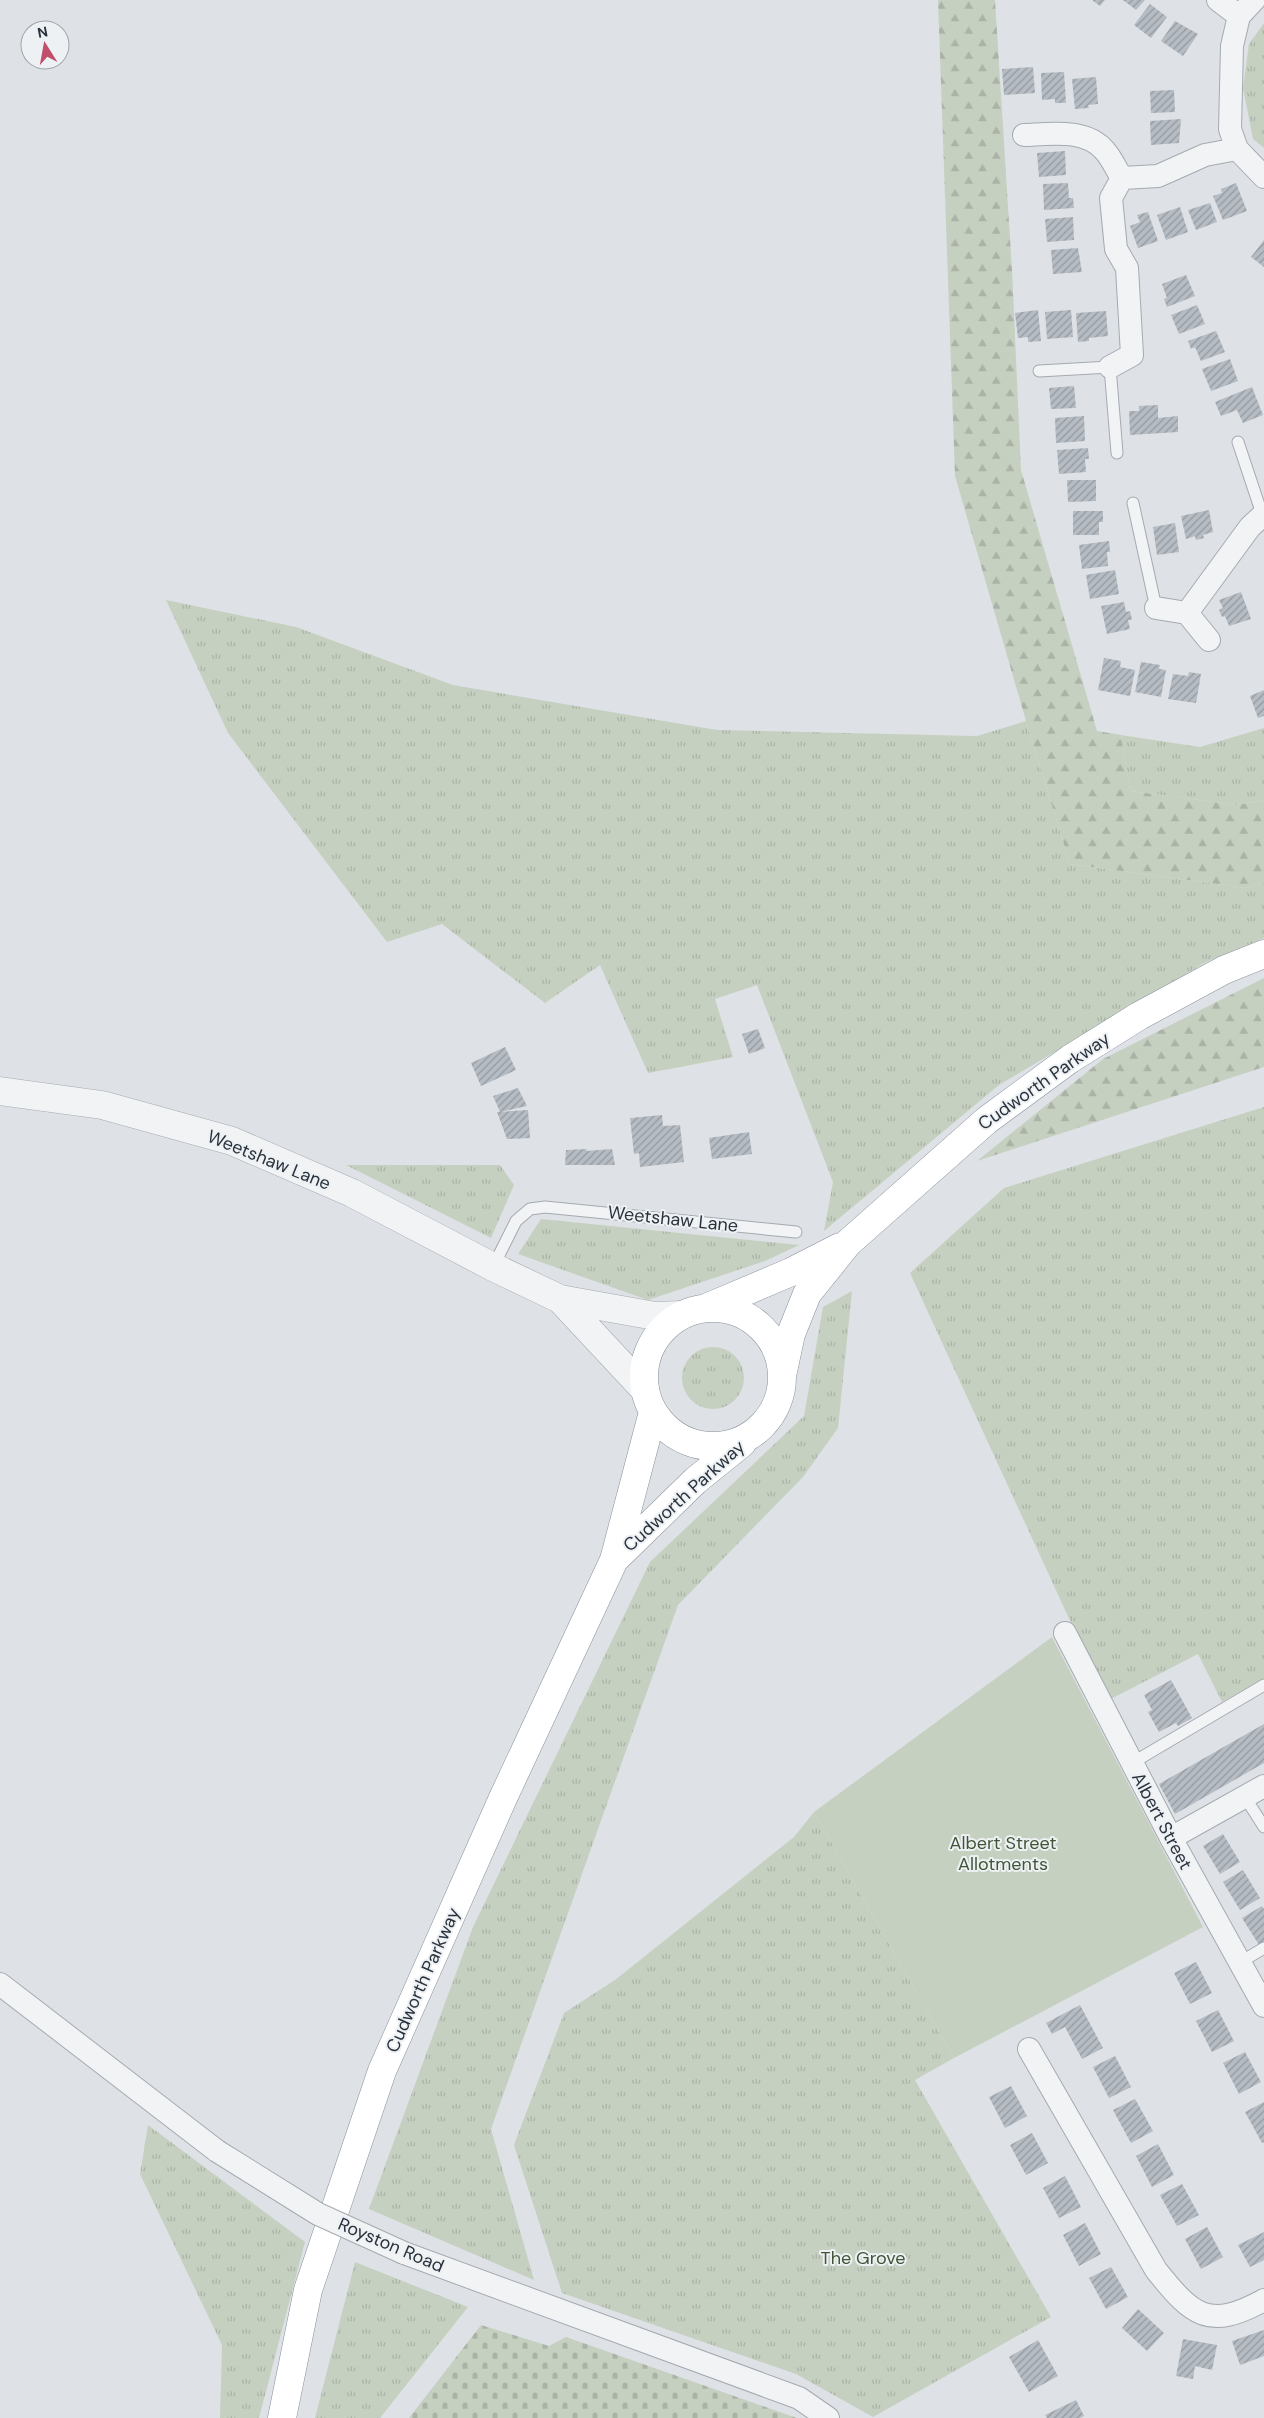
<svg xmlns="http://www.w3.org/2000/svg" width="1264" height="2418" font-family="'DM Sans',sans-serif">
<style>
.grass{fill:url(#grass-tufts)}
.forest{fill:url(#forest-firs)}
.cemetery{fill:url(#cemetery-stones)}
.garden{fill:#c6d0c0}
.building{fill:url(#building-hatch)}
.lines{fill:none;stroke-linecap:round;stroke-linejoin:round}
.service-casing{stroke:#a4aab0;stroke-width:13}
.minor-casing{stroke:#a4aab0;stroke-width:24}
.tertiary-casing{stroke:#a4aab0;stroke-width:29}
.trunk-casing{stroke:#87919c;stroke-width:29}
.service{stroke:#f1f3f5;stroke-width:11}
.minor{stroke:#f1f3f5;stroke-width:22}
.tertiary{stroke:#f1f3f5;stroke-width:28}
.trunk{stroke:#fff;stroke-width:28}
.minor-bridge-casing{stroke:#a4aab0;stroke-width:24;stroke-linecap:butt}
.minor-bridge{stroke:#f1f3f5;stroke-width:22}
.labels{text-anchor:middle;stroke-width:4;stroke-linejoin:round;paint-order:stroke}
.street-label{font-size:18px;fill:#29323c;stroke:#eef1f4}
.park-label{font-size:18px;fill:#405637;stroke:#eef1f4}
</style>
<defs>
<pattern id="grass-tufts" width="24" height="20" patternUnits="userSpaceOnUse" patternTransform="scale(1.25)"><rect width="24" height="20" fill="#c6d0c0"/><path d="M3 7l-1-3M5 7V3M7 7l1-3M15 17l-1-3M17 17v-4M19 17l1-3" fill="none" stroke="#aab3a6"/></pattern>
<pattern id="forest-firs" width="22" height="20" patternUnits="userSpaceOnUse" patternTransform="scale(1.25)"><rect width="22" height="20" fill="#c6d0c0"/><path d="M5 1l3.5 6h-7zM16 11l3.5 6h-7z" fill="#aab3a6"/></pattern>
<pattern id="cemetery-stones" width="16" height="16" patternUnits="userSpaceOnUse" patternTransform="scale(1.25)"><rect width="16" height="16" fill="#c6d0c0"/><path d="M2 7V4a2 2 0 0 1 4 0v3zM10 15v-3a2 2 0 0 1 4 0v3z" fill="#aab3a6"/></pattern>
<pattern id="building-hatch" width="6" height="6" patternUnits="userSpaceOnUse" patternTransform="scale(1.25)"><rect width="6" height="6" fill="#b6bcc3"/><path d="M-1 1l2-2M0 6l6-6M5 7l2-2" fill="none" stroke="#9499a0"/></pattern>
</defs>
<rect width="100%" height="100%" fill="#dee2e6"/>
<path class="grass" d="M 1264,23 L 1264,148 L 1253,139 L 1243,88 L 1249,44 Z
M 166,600 L 296,627 L 453,685 L 717,730 L 977,736 L 1026,721 L 1070,864 L 1246,888 L 1264,883 L 1264,938 L 1206,962 L 999,1085 L 824,1231 L 833,1182 L 757,985 L 715,999 L 733,1057 L 648,1073 L 600,965 L 545,1003 L 442,924 L 387,942 L 228,733 Z
M 1264,728 L 1264,800 L 1237,805 L 1130,791 L 1121,735 L 1200,747 Z
M 1264,1107 L 1264,1678 L 1222,1702 L 1198,1654 L 1107,1701 L 910,1273 L 1004,1188 Z
M 346,1165 L 500,1165 L 514,1185 L 491,1238 Z
M 541,1219 L 799,1245 L 765,1261 L 648,1300 L 518,1254 Z
M 852,1291 L 838,1428 L 803,1477 L 678,1605 L 491,2129 L 534,2280 L 369,2209 L 473,1927 L 650,1562 L 804,1416 L 823,1307 Z
M682 1378a31 31 0 1 1 62 0a31 31 0 1 1-62 0Z
M 814,1812 L 954,2058 L 915,2080 L 1051,2317 L 873,2417 L 796,2374 L 562,2293 L 514,2145 L 564,2013 L 615,1980 L 794,1837 Z
M 148,2125 L 305,2242 L 259,2418 L 220,2418 L 222,2345 L 140,2174 Z
M 355,2262 L 468,2307 L 380,2418 L 315,2418 Z"/>
<path class="forest" d="M 938,0 L 995,0 L 1012,270 L 1021,470 L 1097,731 L 1121,735 L 1130,791 L 1237,805 L 1264,800 L 1264,883 L 1246,888 L 1070,864 L 1026,721 L 955,476 Z
M 1264,978 L 1264,1067 L 977,1161 L 1103,1059 Z"/>
<path class="cemetery" d="M 481,2325 L 549,2346 L 566,2337 L 797,2418 L 409,2418 Z"/>
<path class="garden" d="M 1052,1637 L 1203,1927 L 954,2058 L 814,1812 Z"/>
<path class="building" d="M 1092,0 L 1105,0 L 1100,6 Z
M 1123,0 L 1145,0 L 1136,10 Z
M 1150,4 L 1167,17 L 1151,38 L 1134,25 Z
M 1175,21 L 1198,34 L 1183,56 L 1161,41 Z
M 1033,67 L 1035,93 L 1004,95 L 1002,69 Z
M 1064,72 L 1066,103 L 1055,103 L 1055,99 L 1042,100 L 1041,73 Z
M 1096,77 L 1098,104 L 1088,105 L 1089,108 L 1075,109 L 1072,79 Z
M 1174,90 L 1175,112 L 1151,113 L 1150,91 Z
M 1181,119 L 1179,143 L 1151,145 L 1150,121 Z
M 1065,151 L 1066,175 L 1039,177 L 1037,153 Z
M 1068,183 L 1069,198 L 1073,198 L 1074,208 L 1044,210 L 1043,184 Z
M 1236,183 L 1247,211 L 1223,220 L 1213,196 L 1222,193 L 1221,189 Z
M 1210,203 L 1217,222 L 1196,230 L 1188,210 Z
M 1180,207 L 1188,232 L 1166,240 L 1157,215 Z
M 1148,212 L 1158,241 L 1138,248 L 1130,226 L 1140,222 L 1137,215 Z
M 1073,217 L 1074,240 L 1047,242 L 1045,219 Z
M 1264,240 L 1264,267 L 1251,257 Z
M 1078,248 L 1082,272 L 1053,274 L 1051,250 Z
M 1186,275 L 1195,296 L 1167,307 L 1164,299 L 1167,298 L 1162,284 Z
M 1197,305 L 1205,324 L 1179,334 L 1171,315 Z
M 1038,310 L 1041,341 L 1028,342 L 1028,337 L 1018,338 L 1015,313 Z
M 1071,310 L 1073,337 L 1047,339 L 1045,312 Z
M 1106,311 L 1108,336 L 1089,338 L 1089,341 L 1078,342 L 1076,313 Z
M 1216,331 L 1225,352 L 1201,361 L 1195,347 L 1191,349 L 1188,341 Z
M 1230,359 L 1238,381 L 1211,391 L 1202,369 Z
M 1074,386 L 1076,408 L 1051,409 L 1049,388 Z
M 1252,387 L 1263,415 L 1243,423 L 1237,410 L 1221,416 L 1215,402 Z
M 1158,405 L 1158,418 L 1178,416 L 1178,432 L 1130,435 L 1129,411 L 1139,411 L 1139,406 Z
M 1084,416 L 1085,441 L 1056,443 L 1055,418 Z
M 1088,448 L 1089,459 L 1085,459 L 1086,472 L 1059,474 L 1057,450 Z
M 1067,480 L 1096,480 L 1096,501 L 1068,502 Z
M 1209,510 L 1213,532 L 1203,535 L 1204,538 L 1196,540 L 1195,536 L 1186,539 L 1181,516 Z
M 1073,511 L 1103,511 L 1103,522 L 1099,522 L 1099,535 L 1073,535 Z
M 1175,523 L 1179,552 L 1157,555 L 1153,527 Z
M 1109,541 L 1110,552 L 1107,552 L 1108,566 L 1082,569 L 1079,545 Z
M 1115,570 L 1119,594 L 1090,599 L 1086,575 Z
M 1241,592 L 1251,619 L 1229,626 L 1225,616 L 1222,617 L 1219,610 L 1223,608 L 1219,600 Z
M 1124,602 L 1126,612 L 1130,611 L 1132,620 L 1128,620 L 1130,629 L 1107,634 L 1101,606 Z
M 1104,658 L 1121,661 L 1120,667 L 1135,670 L 1130,696 L 1098,690 Z
M 1141,662 L 1160,665 L 1159,669 L 1166,670 L 1161,697 L 1135,692 Z
M 1189,672 L 1201,674 L 1196,703 L 1168,699 L 1173,674 L 1188,676 Z
M 1264,690 L 1264,716 L 1258,718 L 1250,696 Z
M 758,1029 L 765,1048 L 749,1054 L 742,1034 Z
M 505,1047 L 516,1070 L 481,1086 L 471,1063 Z
M 518,1088 L 527,1106 L 500,1112 L 493,1096 Z
M 528,1110 L 530,1138 L 507,1139 L 497,1112 Z
M 662,1115 L 663,1126 L 680,1125 L 684,1162 L 640,1167 L 639,1153 L 634,1154 L 630,1118 Z
M 749,1132 L 752,1154 L 712,1159 L 709,1138 Z
M 587,1149 L 586,1151 L 612,1149 L 615,1165 L 565,1165 L 566,1150 Z
M 1171,1680 L 1192,1718 L 1178,1726 L 1176,1723 L 1159,1732 L 1148,1712 L 1152,1710 L 1144,1695 Z
M 1264,1724 L 1264,1763 L 1175,1814 L 1159,1784 Z
M 1223,1834 L 1240,1862 L 1220,1874 L 1203,1846 Z
M 1243,1870 L 1260,1898 L 1240,1910 L 1223,1882 Z
M 1262,1906 L 1264,1909 L 1264,1942 L 1259,1945 L 1242,1918 Z
M 1196,1962 L 1212,1993 L 1190,2004 L 1174,1973 Z
M 1080,2005 L 1103,2048 L 1082,2059 L 1065,2027 L 1052,2034 L 1046,2023 Z
M 1218,2010 L 1234,2041 L 1212,2052 L 1196,2021 Z
M 1245,2052 L 1261,2082 L 1239,2094 L 1223,2063 Z
M 1115,2056 L 1131,2087 L 1109,2098 L 1093,2067 Z
M 1011,2086 L 1027,2116 L 1005,2128 L 989,2097 Z
M 1135,2099 L 1153,2131 L 1131,2143 L 1113,2110 Z
M 1264,2102 L 1264,2142 L 1262,2143 L 1245,2112 Z
M 1032,2133 L 1048,2163 L 1026,2175 L 1010,2145 Z
M 1158,2144 L 1174,2175 L 1152,2187 L 1136,2156 Z
M 1065,2176 L 1081,2207 L 1059,2218 L 1043,2188 Z
M 1182,2184 L 1199,2215 L 1177,2226 L 1160,2195 Z
M 1085,2223 L 1101,2254 L 1079,2266 L 1063,2235 Z
M 1207,2227 L 1223,2257 L 1201,2269 L 1185,2239 Z
M 1264,2232 L 1264,2260 L 1250,2267 L 1238,2245 Z
M 1111,2267 L 1128,2297 L 1106,2309 L 1089,2278 Z
M 1138,2309 L 1164,2333 L 1147,2351 L 1122,2328 Z
M 1264,2330 L 1264,2356 L 1240,2365 L 1232,2341 Z
M 1183,2339 L 1217,2345 L 1212,2370 L 1195,2366 L 1193,2379 L 1176,2376 Z
M 1038,2340 L 1058,2376 L 1029,2392 L 1009,2357 Z
M 1076,2400 L 1084,2416 L 1080,2418 L 1047,2418 L 1045,2415 Z"/>
<g class="lines">
<defs>
<path id="service" d="M 1039,371 L 1110,367 L 1117,453
M 1238,442 L 1262,514
M 1133,503 L 1156,608
M 493,1267 L 516,1221 L 530,1209 L 545,1207 L 796,1232
M 1132,1763 L 1264,1685
M 1245,1797 L 1264,1827
M 1239,1963 L 1264,1948"/>
<path id="minor" d="M 1218,0 L 1239,16
M 1254,0 L 1239,16 L 1232,46 L 1230,129 L 1237,149 L 1264,177
M 1024,135 C 1050,134 1086,128 1105,151 C 1112,159 1116,169 1122,178
M 1110,367 L 1132,355 L 1127,268 L 1116,249 L 1111,198 L 1122,178 L 1158,176 L 1205,155 L 1237,149
M 1156,608 L 1187,613 L 1209,640
M 1187,613 L 1250,527 L 1264,514
M 1065,1633 L 1171,1838 L 1264,2006
M 1171,1838 L 1264,1786
M 0,1984 L 217,2151
M 1029,2049 L 1156,2270 C 1192,2315 1208,2331 1264,2300
M 404,2253 L 799,2398 L 828,2418"/>
<path id="tertiary" d="M 0,1091 L 102,1105 L 232,1141 L 352,1193 L 493,1267 L 560,1299 L 655,1316 L 682,1315
M 560,1299 L 645,1390"/>
<path id="trunk" d="M644 1377a69 69 0 1 1 138 0a69 69 0 1 1-138 0Z
M 706,1308 L 791,1272 L 840,1247
M 783,1371 L 791,1334 L 807,1294 L 848,1243 L 987,1120 L 1070,1059 L 1139,1016 L 1224,970 L 1264,954
M 615,1559 L 695,1481 L 742,1443
M 282,2418 L 308,2290 L 382,2071 L 503,1798 L 614,1560 L 653,1412"/>
</defs>
<use href="#service" class="service-casing"/>
<use href="#minor" class="minor-casing"/>
<use href="#tertiary" class="tertiary-casing"/>
<use href="#trunk" class="trunk-casing"/>
<use href="#service" class="service"/>
<use href="#minor" class="minor"/>
<use href="#tertiary" class="tertiary"/>
<use href="#trunk" class="trunk"/>
<defs>
<path id="minor-bridge" d="M 217,2151 L 318,2214 L 404,2253"/>
</defs>
<use href="#minor-bridge" class="minor-bridge-casing"/>
<use href="#minor-bridge" class="minor-bridge"/>
</g>
<g class="labels">
<g class="street-label">
<text transform="translate(1044 1081) rotate(-35)" y="6">Cudworth Parkway</text>
<text transform="translate(269 1160) rotate(22)" y="6">Weetshaw Lane</text>
<text transform="translate(673 1219) rotate(6)" y="6">Weetshaw Lane</text>
<text transform="translate(684 1496) rotate(-42)" y="6">Cudworth Parkway</text>
<text transform="translate(1162 1821) rotate(62)" y="6">Albert Street</text>
<text transform="translate(423 1980) rotate(-66)" y="6">Cudworth Parkway</text>
<text transform="translate(391 2245) rotate(23)" y="6">Royston Road</text>
</g>
<g class="park-label">
<text x="1003" y="1849">Albert Street<tspan x="1003" dy="21">Allotments</tspan></text>
<text x="863" y="2264">The Grove</text>
</g>
</g>
<g transform="translate(45 45) rotate(349)"><circle r="24" fill="#eef1f4" stroke="#9fa5aa"/>
<path d="M0-4L9 19L0 12L-9 19Z" fill="#c14e6a"/>
<text y="-8" font-size="14" font-weight="bold" text-anchor="middle" fill="#29323c">N</text>
</g>
</svg>
